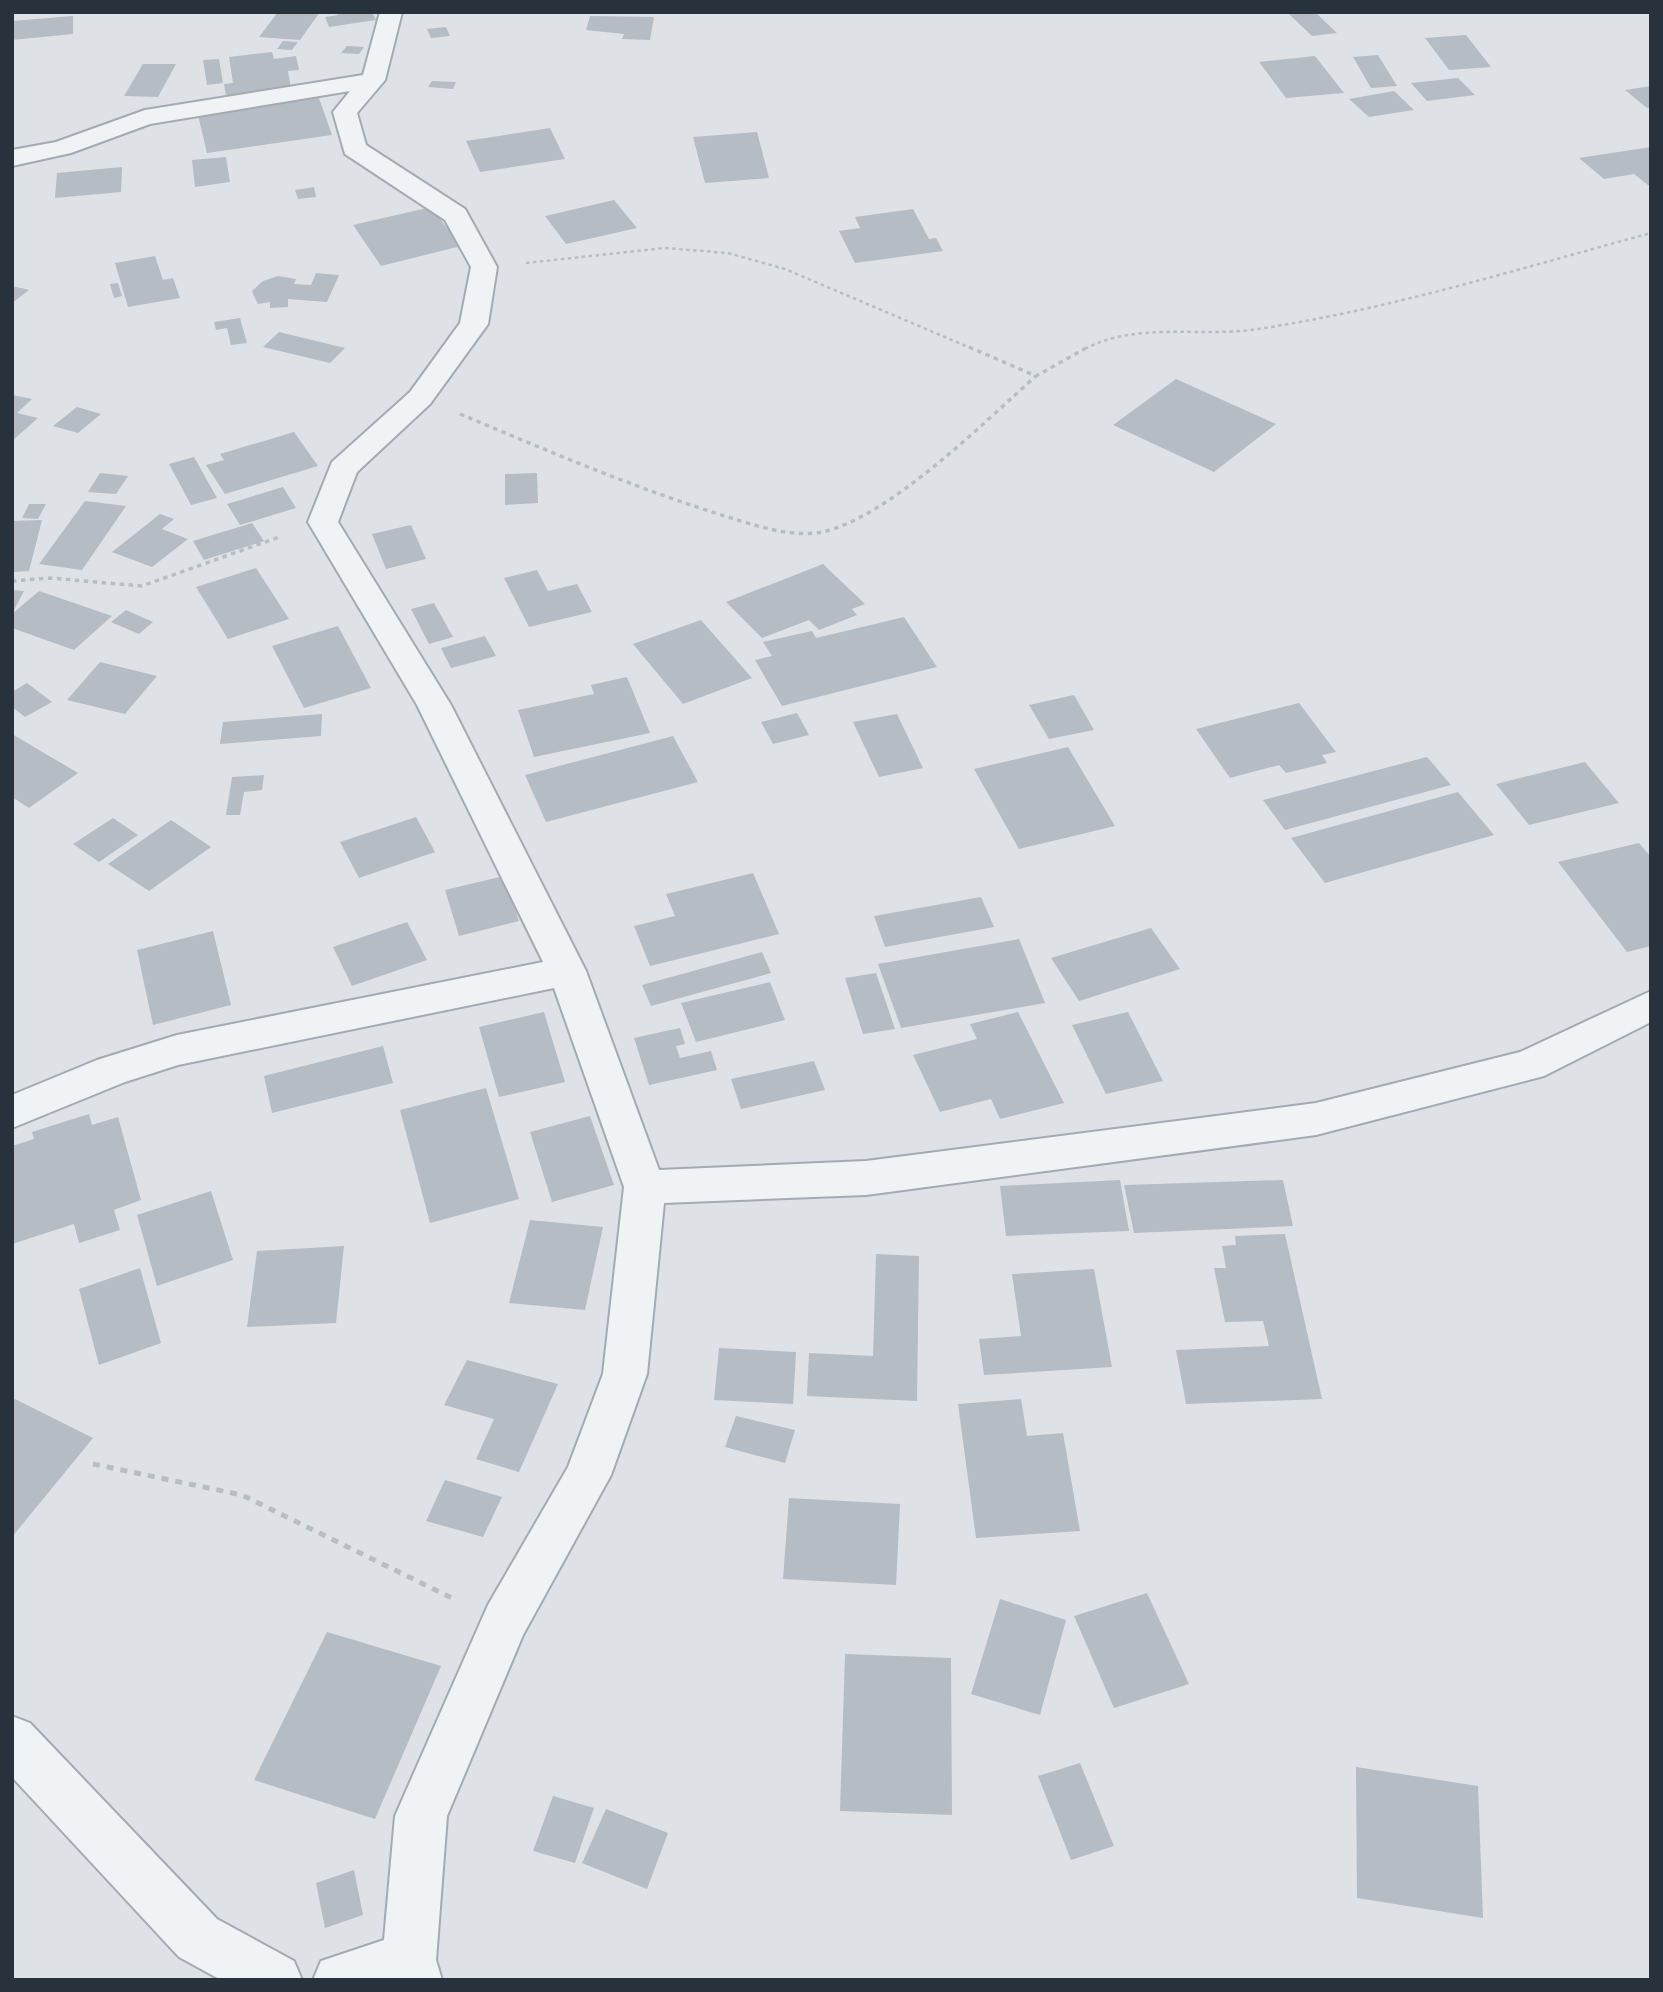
<svg xmlns="http://www.w3.org/2000/svg" width="1663" height="1992" font-family="'PT Sans Narrow',sans-serif">
<style>
.building{fill:#b5bcc3}
.lines{fill:none;stroke-linecap:round;stroke-linejoin:round}
.street-casing{stroke:#a4aab0;stroke-width:4}
.path-far2{stroke:#b8bdc1;stroke-width:2.5;stroke-dasharray:3.5 3.5;stroke-linecap:butt}
.path-far1{stroke:#b8bdc1;stroke-width:3.5;stroke-dasharray:4.5 4.5;stroke-linecap:butt}
.path{stroke:#b8bdc1;stroke-width:5;stroke-dasharray:7 7;stroke-linecap:butt}
.street{fill:#f0f3f5;fill-rule:evenodd}
</style>
<rect width="100%" height="100%" fill="#dee2e7"/>
<path class="building" d="M 278,12 L 320,12 L 300,40 L 259,37 Z
M 337,12 L 372,12 L 376,20 L 329,27 L 325,17 L 338,15 Z
M 1315,12 L 1337,33 L 1312,36 L 1289,14 Z
M 73,16 L 73,34 L 12,40 L 13,21 Z
M 590,16 L 654,17 L 650,40 L 622,39 L 624,34 L 586,30 Z
M 446,27 L 450,36 L 431,38 L 427,29 Z
M 1466,35 L 1491,67 L 1449,70 L 1425,38 Z
M 283,41 L 298,42 L 292,50 L 277,49 Z
M 347,46 L 364,47 L 359,54 L 341,53 Z
M 272,52 L 274,59 L 296,56 L 299,70 L 288,71 L 291,88 L 226,96 L 224,84 L 233,83 L 229,57 Z
M 1378,55 L 1397,86 L 1371,88 L 1353,57 Z
M 1315,56 L 1344,93 L 1286,98 L 1259,62 Z
M 219,59 L 223,83 L 207,85 L 203,60 Z
M 143,64 L 176,64 L 158,97 L 124,96 Z
M 1458,78 L 1475,95 L 1427,101 L 1411,83 Z
M 432,81 L 456,82 L 453,89 L 428,87 Z
M 1651,86 L 1651,107 L 1647,108 L 1625,90 Z
M 1394,91 L 1414,110 L 1369,117 L 1349,99 Z
M 319,98 L 332,135 L 207,153 L 198,115 Z
M 550,128 L 565,159 L 480,172 L 466,141 Z
M 757,132 L 769,178 L 705,183 L 693,137 Z
M 1651,147 L 1651,185 L 1648,185 L 1634,174 L 1604,179 L 1579,158 Z
M 226,157 L 230,182 L 195,187 L 192,160 Z
M 122,167 L 121,192 L 55,198 L 57,173 Z
M 314,187 L 316,197 L 298,199 L 295,190 Z
M 614,200 L 637,228 L 566,244 L 545,216 Z
M 431,207 L 461,246 L 381,266 L 353,225 Z
M 913,209 L 929,239 L 936,238 L 943,251 L 855,263 L 839,231 L 860,228 L 855,217 Z
M 155,256 L 163,280 L 173,278 L 180,298 L 128,307 L 115,263 Z
M 316,273 L 339,275 L 327,302 L 288,299 L 288,307 L 270,308 L 270,302 L 258,304 L 254,296 L 252,291 L 263,281 L 278,276 L 296,279 L 294,284 L 311,285 Z
M 118,283 L 122,296 L 114,298 L 110,284 Z
M 12,286 L 29,290 L 12,303 Z
M 240,318 L 247,343 L 231,345 L 227,328 L 216,330 L 214,322 Z
M 279,332 L 345,348 L 330,363 L 263,347 Z
M 1176,379 L 1276,424 L 1214,472 L 1113,425 Z
M 12,395 L 32,399 L 17,413 L 38,418 L 12,441 Z
M 77,407 L 101,414 L 78,433 L 53,426 Z
M 294,432 L 318,466 L 225,494 L 206,465 L 224,460 L 220,454 Z
M 194,457 L 217,498 L 191,505 L 169,464 Z
M 100,473 L 128,476 L 116,494 L 88,492 Z
M 537,473 L 538,503 L 505,505 L 505,474 Z
M 283,487 L 296,508 L 240,525 L 227,504 Z
M 85,501 L 126,506 L 82,570 L 39,564 Z
M 29,504 L 46,504 L 38,519 L 22,518 Z
M 160,514 L 174,519 L 162,529 L 188,539 L 152,567 L 112,552 Z
M 42,520 L 29,571 L 12,572 L 12,521 Z
M 252,523 L 264,541 L 204,560 L 193,541 Z
M 411,525 L 426,559 L 386,569 L 372,534 Z
M 823,564 L 865,604 L 852,609 L 857,615 L 819,630 L 809,620 L 762,638 L 726,602 Z
M 256,568 L 289,619 L 228,639 L 196,587 Z
M 537,570 L 548,591 L 577,584 L 592,612 L 529,627 L 504,578 Z
M 12,590 L 24,591 L 12,614 Z
M 39,591 L 112,616 L 74,650 L 12,628 L 12,614 Z
M 434,603 L 453,637 L 429,644 L 411,609 Z
M 126,610 L 153,622 L 139,634 L 111,622 Z
M 904,617 L 937,667 L 782,706 L 755,660 L 772,656 L 763,642 L 812,631 L 816,638 Z
M 701,620 L 752,678 L 683,704 L 633,644 Z
M 338,626 L 371,688 L 304,708 L 272,646 Z
M 485,636 L 496,656 L 451,668 L 441,648 Z
M 100,662 L 157,676 L 125,714 L 67,700 Z
M 627,677 L 650,733 L 534,757 L 518,710 L 594,694 L 591,685 Z
M 27,683 L 52,702 L 25,717 L 12,707 L 12,692 Z
M 1074,695 L 1094,730 L 1049,739 L 1029,705 Z
M 1299,703 L 1336,752 L 1322,755 L 1327,763 L 1286,773 L 1279,765 L 1230,778 L 1196,729 Z
M 797,713 L 809,735 L 773,744 L 761,722 Z
M 322,714 L 321,736 L 220,744 L 223,722 Z
M 897,714 L 923,768 L 879,777 L 853,722 Z
M 12,734 L 78,773 L 29,808 L 12,797 Z
M 673,736 L 698,782 L 546,822 L 525,775 Z
M 1068,747 L 1115,826 L 1019,849 L 974,769 Z
M 1427,757 L 1451,785 L 1285,830 L 1263,800 Z
M 1585,762 L 1619,803 L 1529,825 L 1496,784 Z
M 264,775 L 262,790 L 244,792 L 240,815 L 226,815 L 232,777 Z
M 1458,792 L 1494,835 L 1325,883 L 1291,838 Z
M 416,817 L 435,852 L 359,878 L 340,842 Z
M 113,818 L 138,835 L 99,862 L 73,844 Z
M 171,820 L 211,847 L 149,891 L 108,864 Z
M 1639,843 L 1651,857 L 1651,946 L 1627,952 L 1558,862 Z
M 753,873 L 779,934 L 650,966 L 634,926 L 675,916 L 666,894 Z
M 504,876 L 519,921 L 459,936 L 445,890 Z
M 981,897 L 994,927 L 885,947 L 874,916 Z
M 407,922 L 427,960 L 352,986 L 333,947 Z
M 1151,928 L 1180,969 L 1079,1001 L 1051,958 Z
M 213,931 L 231,1005 L 153,1025 L 137,950 Z
M 1019,939 L 1045,1003 L 901,1028 L 878,964 Z
M 762,952 L 771,973 L 651,1006 L 642,985 Z
M 876,973 L 895,1029 L 863,1034 L 845,978 Z
M 770,982 L 785,1020 L 696,1042 L 681,1003 Z
M 544,1012 L 565,1082 L 499,1097 L 479,1027 Z
M 1018,1012 L 1064,1103 L 1000,1119 L 991,1099 L 940,1112 L 913,1055 L 977,1039 L 970,1024 Z
M 1128,1012 L 1163,1081 L 1106,1094 L 1072,1025 Z
M 680,1028 L 685,1044 L 676,1046 L 680,1058 L 711,1051 L 717,1070 L 649,1085 L 634,1038 Z
M 383,1046 L 393,1083 L 272,1113 L 264,1076 Z
M 814,1061 L 825,1090 L 741,1109 L 731,1079 Z
M 486,1088 L 519,1199 L 430,1223 L 400,1110 Z
M 89,1114 L 92,1125 L 118,1117 L 141,1200 L 114,1210 L 120,1230 L 79,1243 L 74,1224 L 12,1244 L 12,1146 L 34,1139 L 32,1132 Z
M 590,1116 L 614,1185 L 552,1202 L 530,1132 Z
M 1120,1180 L 1129,1231 L 1006,1236 L 1000,1186 Z
M 1283,1180 L 1293,1226 L 1134,1233 L 1124,1185 Z
M 211,1191 L 233,1260 L 157,1286 L 137,1215 Z
M 530,1220 L 603,1227 L 585,1310 L 509,1303 Z
M 1285,1234 L 1322,1399 L 1186,1404 L 1176,1350 L 1269,1346 L 1263,1321 L 1225,1322 L 1214,1268 L 1226,1268 L 1222,1246 L 1236,1245 L 1235,1236 Z
M 344,1246 L 336,1323 L 247,1327 L 257,1251 Z
M 876,1254 L 919,1256 L 917,1401 L 807,1396 L 809,1353 L 873,1356 Z
M 140,1268 L 161,1343 L 99,1365 L 79,1289 Z
M 1094,1269 L 1112,1367 L 984,1375 L 979,1339 L 1021,1336 L 1012,1274 Z
M 719,1348 L 796,1352 L 793,1404 L 714,1400 Z
M 467,1360 L 558,1384 L 519,1472 L 476,1459 L 494,1419 L 444,1405 Z
M 15,1399 L 93,1438 L 12,1537 L 12,1402 Z
M 1021,1399 L 1027,1436 L 1063,1433 L 1080,1531 L 976,1538 L 958,1404 Z
M 736,1416 L 795,1430 L 785,1463 L 725,1447 Z
M 445,1480 L 502,1497 L 483,1537 L 426,1521 Z
M 789,1498 L 900,1504 L 896,1585 L 783,1579 Z
M 1147,1593 L 1189,1684 L 1114,1708 L 1074,1616 Z
M 1000,1599 L 1066,1620 L 1040,1715 L 971,1694 Z
M 327,1632 L 441,1666 L 375,1819 L 254,1780 Z
M 845,1654 L 951,1658 L 952,1815 L 840,1811 Z
M 1080,1763 L 1114,1846 L 1071,1860 L 1038,1776 Z
M 1356,1767 L 1478,1786 L 1483,1918 L 1357,1898 Z
M 553,1796 L 594,1808 L 575,1863 L 533,1851 Z
M 606,1809 L 668,1833 L 647,1889 L 582,1863 Z
M 354,1870 L 363,1915 L 325,1928 L 316,1883 Z"/>
<g class="lines">
<defs>
<path id="street" d="M 380,12 L 402,12 L 385,80 L 357,113 L 366,145 L 465,209 L 497,267 L 488,324 L 430,404 L 357,472 L 338,522 L 451,705 L 586,971 L 659,1170 L 866,1161 L 1316,1103 L 1520,1052 L 1651,991 L 1651,1022 L 1544,1076 L 1316,1135 L 866,1195 L 664,1203 L 647,1374 L 611,1475 L 523,1635 L 447,1816 L 436,1960 L 442,1980 L 313,1980 L 321,1961 L 384,1940 L 395,1816 L 488,1605 L 568,1467 L 603,1374 L 624,1187 L 554,988 L 178,1065 L 125,1082 L 12,1128 L 12,1095 L 97,1060 L 177,1035 L 543,962 L 417,705 L 308,522 L 332,462 L 410,392 L 460,323 L 471,267 L 445,220 L 345,154 L 333,112 L 350,91 L 150,124 L 71,153 L 12,166 L 12,150 L 56,142 L 145,110 L 363,75 Z
M 12,1716 L 30,1723 L 217,1919 L 294,1961 L 302,1980 L 221,1980 L 179,1957 L 12,1777 Z"/>
</defs>
<use href="#street" class="street-casing"/>
<path class="path-far2" d="M 526,263 L 665,248 L 728,253 L 785,269 L 973,349
M 1085,349 C 1137,321 1201,338 1258,329 C 1391,309 1521,268 1651,233"/>
<path class="path-far1" d="M 969,347 L 1036,376 L 1088,347
M 460,414 C 548,451 637,489 728,517 C 757,526 793,538 822,532 C 890,517 984,422 1036,376
M 12,581 L 50,578 L 142,586 L 282,536"/>
<path class="path" d="M 93,1464 L 242,1495 L 456,1600"/>
<use href="#street" class="street"/>
</g>
<rect width="1663" height="1992" fill="none" stroke="#28323c" stroke-width="28"/>
</svg>
